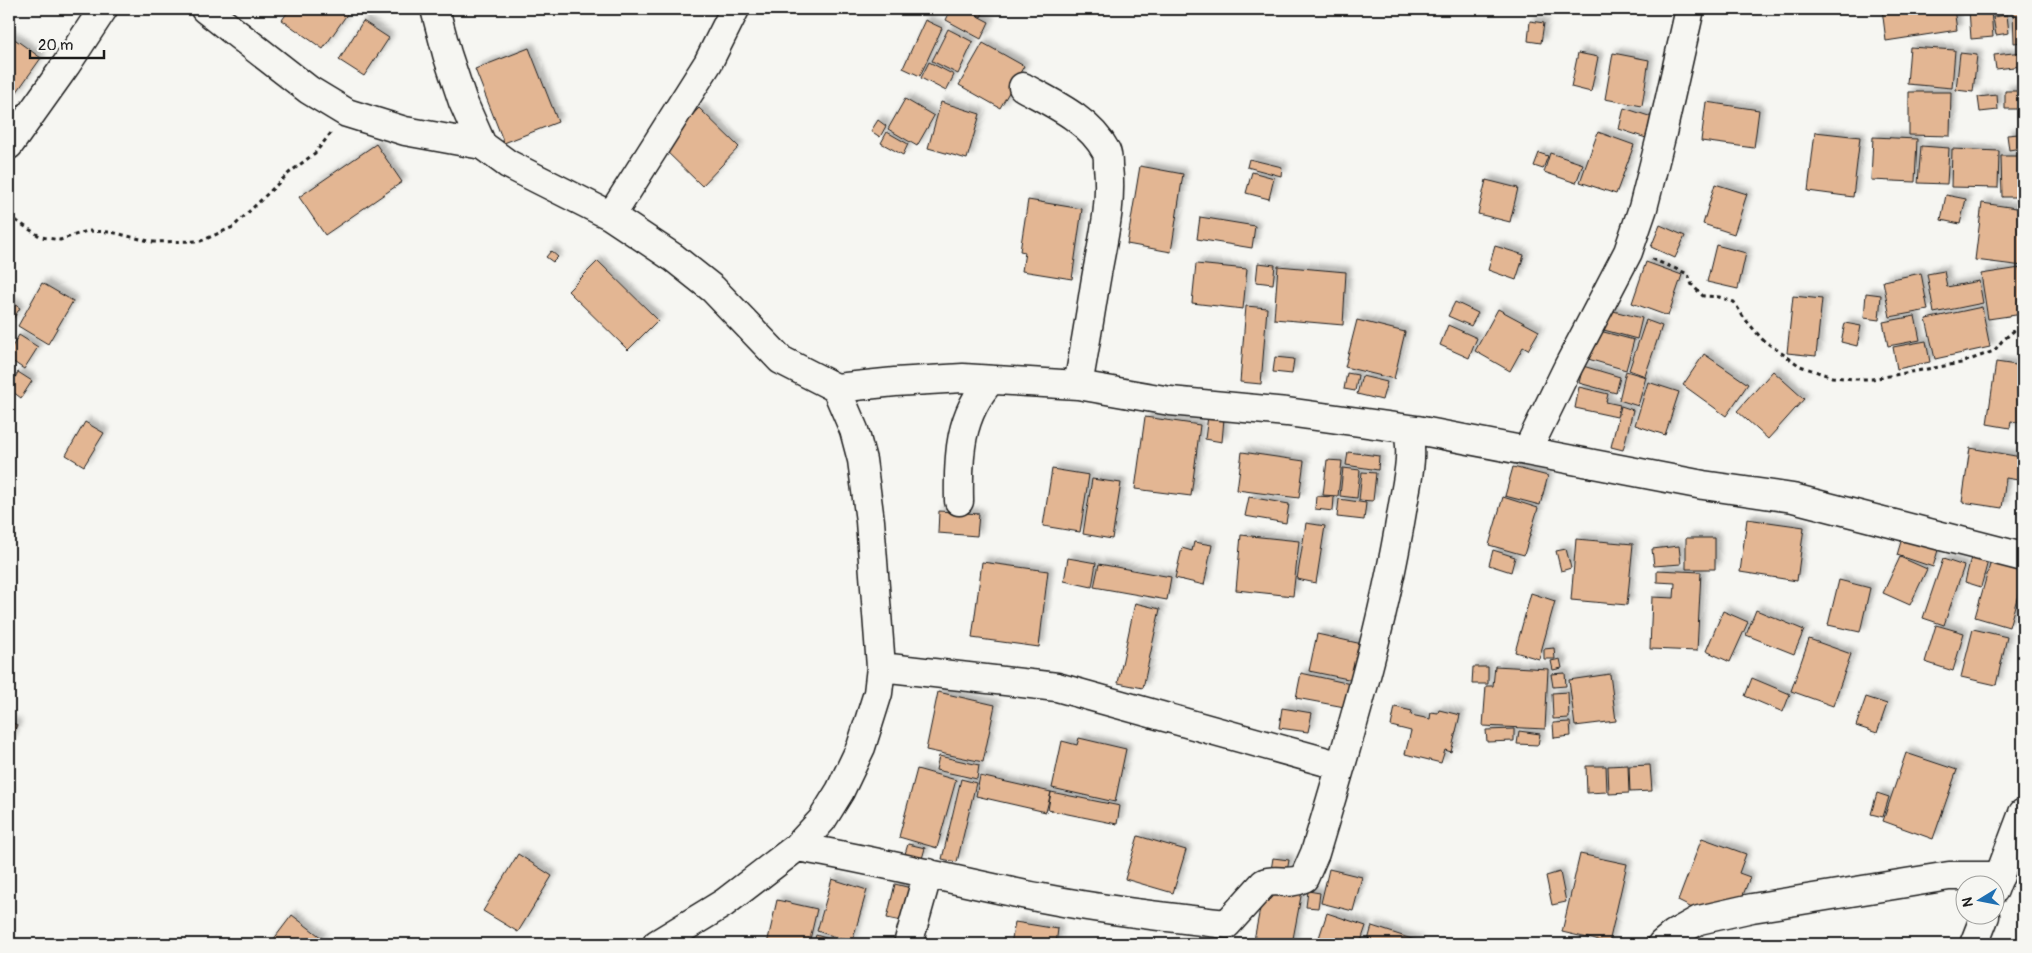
<svg xmlns="http://www.w3.org/2000/svg" width="2032" height="953" font-family="Pangolin,sans-serif">
<style>
.building{fill:#e3b693;stroke:#1c1c1c;filter:url(#shadow)}
.lines{fill:none;stroke-linecap:round;stroke-linejoin:round}
.minor-casing{stroke:#1c1c1c;stroke-width:31}
.secondary-casing{stroke:#1c1c1c;stroke-width:31}
.path{stroke:#1c1c1c;stroke-width:3;stroke-dasharray:4 4;stroke-linecap:butt}
.minor{stroke:#f6f6f2;stroke-width:28}
.secondary{stroke:#f6f6f2;stroke-width:28}
</style>
<defs>
<filter id="shadow"><feDropShadow dx="4.5" dy="-4.5" stdDeviation="2.5" flood-color="#0004"/></filter>
</defs>
<rect width="100%" height="100%" fill="#f6f6f2"/>
<filter id="ink" filterUnits="userSpaceOnUse"><feTurbulence type="fractalNoise" baseFrequency=".02" numOctaves="2"/><feDisplacementMap in="SourceGraphic" scale="10" xChannelSelector="R" yChannelSelector="G"/><feConvolveMatrix kernelMatrix="1 2 1 2 8 2 1 2 1" color-interpolation-filters="sRGB"/></filter>
<g filter="url(#ink)">
<path class="building" d="M 290,9 L 349,9 L 350,10 L 323,49 L 282,20 Z
M 951,9 L 964,9 L 989,22 L 981,39 L 946,20 Z
M 969,9 L 985,9 L 981,17 Z
M 1882,9 L 1954,9 L 1957,30 L 1886,41 Z
M 1969,9 L 1991,9 L 1993,37 L 1971,39 Z
M 2013,9 L 2023,9 L 2023,42 L 2014,43 Z
M 2007,15 L 2009,33 L 1996,35 L 1993,17 Z
M 925,20 L 942,28 L 920,76 L 903,68 Z
M 363,21 L 389,38 L 364,76 L 339,60 Z
M 1530,21 L 1544,23 L 1541,43 L 1528,41 Z
M 948,29 L 973,42 L 958,74 L 932,61 Z
M 9,35 L 41,58 L 14,96 L 9,92 Z
M 983,43 L 1024,66 L 1000,108 L 959,85 Z
M 1910,47 L 1955,50 L 1952,88 L 1907,84 Z
M 529,48 L 558,122 L 504,143 L 475,69 Z
M 2023,52 L 2023,66 L 1996,69 L 1994,55 Z
M 1578,53 L 1598,57 L 1591,92 L 1571,87 Z
M 1613,53 L 1649,60 L 1642,106 L 1605,99 Z
M 1960,53 L 1977,55 L 1973,92 L 1956,90 Z
M 929,62 L 954,75 L 946,91 L 921,78 Z
M 2005,91 L 2023,91 L 2023,109 L 2005,109 Z
M 1909,92 L 1951,92 L 1950,136 L 1909,135 Z
M 1997,95 L 1998,110 L 1980,112 L 1978,97 Z
M 905,99 L 934,116 L 917,146 L 888,129 Z
M 941,102 L 980,114 L 967,159 L 928,148 Z
M 1706,102 L 1759,110 L 1754,148 L 1701,141 Z
M 699,108 L 739,147 L 702,186 L 662,147 Z
M 1624,108 L 1652,117 L 1646,138 L 1619,129 Z
M 878,120 L 886,126 L 880,137 L 871,131 Z
M 887,132 L 908,144 L 903,155 L 881,143 Z
M 1598,132 L 1634,145 L 1616,194 L 1580,182 Z
M 1815,132 L 1860,137 L 1853,197 L 1808,191 Z
M 2019,134 L 2021,148 L 2009,150 L 2007,135 Z
M 1873,137 L 1917,139 L 1915,182 L 1871,180 Z
M 376,144 L 402,182 L 325,235 L 299,197 Z
M 1921,146 L 1949,148 L 1947,184 L 1918,183 Z
M 1952,149 L 1999,151 L 1998,188 L 1951,187 Z
M 1539,153 L 1548,156 L 1543,169 L 1534,166 Z
M 1550,153 L 1583,164 L 1576,183 L 1544,172 Z
M 2001,156 L 2023,156 L 2023,197 L 2002,197 Z
M 1249,159 L 1282,167 L 1281,176 L 1247,167 Z
M 1140,166 L 1183,174 L 1171,252 L 1127,244 Z
M 1252,172 L 1274,178 L 1269,199 L 1246,193 Z
M 1486,180 L 1518,188 L 1510,222 L 1478,214 Z
M 1715,184 L 1747,194 L 1734,234 L 1703,224 Z
M 1946,195 L 1966,199 L 1960,224 L 1941,220 Z
M 1028,200 L 1082,209 L 1072,279 L 1022,271 L 1025,252 L 1020,251 Z
M 1982,203 L 2023,209 L 2023,266 L 1975,260 Z
M 1200,217 L 1255,226 L 1252,248 L 1197,239 Z
M 1660,225 L 1685,236 L 1675,258 L 1651,247 Z
M 1716,245 L 1746,253 L 1738,289 L 1707,282 Z
M 1495,246 L 1524,255 L 1516,280 L 1488,270 Z
M 551,251 L 558,257 L 553,262 L 546,257 Z
M 598,261 L 658,320 L 628,350 L 568,291 Z
M 1646,262 L 1682,275 L 1668,316 L 1632,303 Z
M 1258,263 L 1275,265 L 1273,284 L 1256,282 Z
M 1196,264 L 1247,269 L 1243,309 L 1192,303 Z
M 1278,266 L 1346,272 L 1343,325 L 1274,319 Z
M 2020,268 L 2023,290 L 2023,314 L 1988,319 L 1981,274 Z
M 1944,271 L 1947,287 L 1979,281 L 1983,303 L 1934,313 L 1927,274 Z
M 1921,273 L 1928,310 L 1890,317 L 1883,281 Z
M 42,283 L 73,301 L 48,344 L 18,326 Z
M 1866,293 L 1881,295 L 1879,320 L 1864,318 Z
M 1793,296 L 1822,299 L 1816,356 L 1787,353 Z
M 9,301 L 20,308 L 9,325 Z
M 1455,302 L 1478,313 L 1471,326 L 1448,316 Z
M 1246,306 L 1267,308 L 1261,384 L 1240,382 Z
M 1982,307 L 1990,347 L 1935,359 L 1926,319 Z
M 1498,309 L 1539,331 L 1528,350 L 1523,347 L 1510,371 L 1475,351 Z
M 1609,310 L 1642,318 L 1637,339 L 1604,330 Z
M 1915,316 L 1920,340 L 1888,346 L 1883,322 Z
M 1357,320 L 1405,332 L 1394,379 L 1345,367 Z
M 1646,320 L 1662,326 L 1645,376 L 1629,370 Z
M 1845,323 L 1861,326 L 1857,346 L 1841,342 Z
M 1448,325 L 1477,338 L 1469,358 L 1440,345 Z
M 1596,330 L 1634,340 L 1626,370 L 1588,359 Z
M 19,335 L 38,347 L 24,369 L 9,359 L 9,352 Z
M 1926,341 L 1930,362 L 1897,369 L 1893,347 Z
M 1704,354 L 1748,384 L 1726,416 L 1683,385 Z
M 1275,357 L 1294,359 L 1292,374 L 1273,372 Z
M 1996,362 L 2023,366 L 2023,423 L 2011,421 L 2010,428 L 1987,424 Z
M 1583,366 L 1620,377 L 1616,393 L 1579,383 Z
M 1626,371 L 1646,377 L 1638,406 L 1619,400 Z
M 1773,371 L 1804,399 L 1768,439 L 1737,411 Z
M 18,372 L 32,381 L 21,398 L 9,389 Z
M 1347,373 L 1358,375 L 1355,391 L 1344,389 Z
M 1362,376 L 1387,382 L 1382,400 L 1357,394 Z
M 1648,382 L 1679,392 L 1665,435 L 1635,425 Z
M 1579,387 L 1608,394 L 1606,402 L 1620,405 L 1617,417 L 1575,408 Z
M 1621,406 L 1633,410 L 1623,450 L 1611,447 Z
M 1208,416 L 1224,418 L 1222,442 L 1205,439 Z
M 1145,417 L 1200,425 L 1191,496 L 1135,489 Z
M 85,422 L 104,433 L 84,466 L 66,455 Z
M 1970,448 L 2021,457 L 2018,480 L 2006,478 L 2002,508 L 1962,502 Z
M 1242,452 L 1304,461 L 1299,498 L 1237,490 Z
M 1348,452 L 1379,456 L 1378,470 L 1346,465 Z
M 1327,460 L 1342,461 L 1338,496 L 1323,495 Z
M 1513,467 L 1548,476 L 1540,505 L 1505,496 Z
M 1343,468 L 1360,470 L 1357,498 L 1340,496 Z
M 1052,469 L 1089,475 L 1080,532 L 1043,526 Z
M 1362,472 L 1376,473 L 1373,501 L 1359,500 Z
M 1092,479 L 1121,483 L 1112,539 L 1083,534 Z
M 1316,496 L 1334,497 L 1333,511 L 1315,509 Z
M 1249,497 L 1289,504 L 1286,523 L 1245,516 Z
M 1503,497 L 1538,508 L 1524,555 L 1489,545 Z
M 1339,499 L 1366,503 L 1364,520 L 1337,517 Z
M 939,511 L 979,514 L 977,536 L 938,533 Z
M 1747,519 L 1804,527 L 1797,581 L 1740,572 Z
M 1306,523 L 1325,526 L 1316,583 L 1297,579 Z
M 1241,535 L 1299,541 L 1293,596 L 1236,590 Z
M 1686,538 L 1715,538 L 1715,569 L 1686,569 Z
M 1902,538 L 1938,550 L 1933,567 L 1897,555 Z
M 1576,539 L 1633,544 L 1627,605 L 1571,600 Z
M 1194,542 L 1212,545 L 1204,585 L 1175,578 L 1182,548 L 1192,551 Z
M 1679,546 L 1681,564 L 1654,566 L 1652,549 Z
M 1566,549 L 1571,568 L 1561,571 L 1556,551 Z
M 1493,550 L 1515,557 L 1511,572 L 1489,565 Z
M 1900,557 L 1927,569 L 1910,605 L 1883,593 Z
M 1971,557 L 1988,561 L 1981,587 L 1965,582 Z
M 1068,558 L 1096,563 L 1092,587 L 1064,581 Z
M 1943,559 L 1964,566 L 1944,625 L 1923,618 Z
M 1991,561 L 2023,571 L 2023,577 L 2009,627 L 1975,617 Z
M 982,562 L 1048,571 L 1039,647 L 972,638 Z
M 1099,564 L 1171,577 L 1167,600 L 1094,587 Z
M 1657,570 L 1701,572 L 1697,651 L 1650,649 L 1652,597 L 1674,598 L 1675,583 L 1657,582 Z
M 1839,580 L 1870,588 L 1860,632 L 1828,625 Z
M 1531,593 L 1555,601 L 1539,659 L 1515,652 Z
M 1135,603 L 1160,609 L 1143,688 L 1118,683 Z
M 1756,610 L 1804,630 L 1794,654 L 1746,635 Z
M 1723,611 L 1748,622 L 1730,662 L 1706,651 Z
M 1936,625 L 1964,633 L 1953,671 L 1925,662 Z
M 1973,629 L 2007,637 L 1996,685 L 1961,677 Z
M 1317,634 L 1362,644 L 1353,680 L 1309,671 Z
M 1809,639 L 1851,654 L 1833,706 L 1791,691 Z
M 1554,648 L 1555,659 L 1544,659 L 1544,649 Z
M 1560,659 L 1562,668 L 1553,670 L 1551,661 Z
M 1495,666 L 1548,669 L 1545,729 L 1483,726 L 1486,686 L 1493,686 Z
M 1473,667 L 1488,667 L 1488,684 L 1472,684 Z
M 1301,673 L 1355,685 L 1350,708 L 1296,698 Z
M 1565,673 L 1566,686 L 1553,687 L 1551,674 Z
M 1610,674 L 1616,721 L 1575,726 L 1569,680 Z
M 1752,678 L 1790,694 L 1783,712 L 1745,696 Z
M 938,692 L 995,705 L 983,762 L 926,750 Z
M 1568,692 L 1569,718 L 1553,719 L 1552,693 Z
M 1866,697 L 1887,704 L 1877,733 L 1856,726 Z
M 1395,707 L 1412,711 L 1411,715 L 1430,719 L 1431,712 L 1438,713 L 1439,710 L 1460,715 L 1451,752 L 1445,750 L 1441,763 L 1405,754 L 1411,731 L 1391,726 Z
M 1282,708 L 1312,713 L 1308,732 L 1279,728 Z
M 9,721 L 17,725 L 9,743 Z
M 1570,722 L 1571,736 L 1554,738 L 1553,723 Z
M 1514,729 L 1514,741 L 1487,742 L 1486,730 Z
M 1519,731 L 1540,734 L 1538,745 L 1517,744 Z
M 1079,738 L 1126,749 L 1115,802 L 1052,788 L 1062,741 L 1077,745 Z
M 1906,753 L 1957,770 L 1933,839 L 1883,821 Z
M 939,756 L 979,765 L 977,779 L 936,770 Z
M 1628,765 L 1629,793 L 1609,794 L 1608,766 Z
M 1650,765 L 1652,791 L 1630,792 L 1629,766 Z
M 1586,766 L 1606,766 L 1607,792 L 1587,793 Z
M 917,769 L 956,780 L 937,848 L 899,837 Z
M 980,776 L 1051,792 L 1046,812 L 976,796 Z
M 961,779 L 976,783 L 957,862 L 942,859 Z
M 1051,792 L 1120,806 L 1117,824 L 1048,810 Z
M 1877,793 L 1889,797 L 1883,817 L 1871,814 Z
M 1138,836 L 1186,850 L 1173,893 L 1125,879 Z
M 1702,838 L 1746,854 L 1739,873 L 1750,877 L 1738,908 L 1737,919 L 1732,928 L 1678,901 Z
M 908,844 L 925,848 L 922,859 L 905,854 Z
M 518,854 L 552,876 L 518,932 L 483,911 Z
M 1580,854 L 1627,864 L 1609,943 L 1562,932 Z
M 1273,858 L 1289,860 L 1287,872 L 1271,870 Z
M 1329,869 L 1362,877 L 1353,911 L 1321,903 Z
M 1560,872 L 1566,902 L 1552,905 L 1546,876 Z
M 832,879 L 867,890 L 852,942 L 817,931 Z
M 1265,883 L 1302,891 L 1292,944 L 1275,944 L 1254,940 Z
M 895,884 L 919,890 L 911,923 L 887,918 Z
M 1308,891 L 1320,893 L 1318,908 L 1306,907 Z
M 777,900 L 817,909 L 809,944 L 767,944 Z
M 1327,913 L 1366,926 L 1360,944 L 1317,944 Z
M 292,915 L 322,938 L 317,944 L 270,944 Z
M 1015,922 L 1058,929 L 1056,944 L 1011,944 Z
M 1372,926 L 1418,941 L 1417,944 L 1367,944 Z
M 816,935 L 842,943 L 842,944 L 813,944 Z"/>
<g class="lines">
<defs>
<path id="minor" d="M 205,9 L 309,90 L 347,113 L 405,131 L 482,145
M 435,9 L 447,54 L 463,102 L 482,145 L 508,164 L 611,216 L 674,258 L 713,289 L 781,360 L 836,388
M 1023,87 C 1052,103 1090,120 1106,151 C 1108,155 1108,162 1108,166 C 1113,208 1100,250 1094,291 C 1089,322 1084,353 1078,385
M 9,145 L 66,65 L 103,9
M 611,216 L 708,63 L 735,9
M 1527,451 L 1568,367 L 1628,252 L 1643,208 L 1662,133 L 1690,9
M 959,501 C 958,456 959,415 991,380
M 881,667 L 1057,687 L 1341,766
M 797,847 C 879,861 960,882 1042,898 C 1103,910 1165,917 1227,924 L 1264,883 C 1277,878 1288,886 1304,878 L 1315,853 C 1349,740 1383,627 1402,511 C 1406,485 1415,454 1407,429
M 657,944 L 724,903 L 797,847 L 822,820 L 840,791 L 861,747 L 878,693 L 881,667 L 870,521 L 862,460 L 854,430 L 836,388 L 895,382 L 963,378 L 1078,385 L 1170,401 L 1287,412 L 1417,430 L 1703,485 L 1793,498 L 2023,557
M 908,944 L 928,873
M 1662,944 L 1674,934 L 1699,920 L 1752,908 L 1949,876 L 2000,876"/>
<path id="secondary" d="M 1994,890 L 2023,813
M 1974,944 L 1985,916"/>
</defs>
<use href="#minor" class="minor-casing"/>
<use href="#secondary" class="secondary-casing"/>
<path class="path" d="M 9,216 L 41,237 L 60,240 L 87,231 L 111,232 L 153,242 L 201,241 L 233,227 L 289,173 L 315,153 L 331,133
M 1652,259 L 1688,274 L 1692,285 L 1703,296 L 1719,297 L 1734,302 L 1744,318 L 1763,340 L 1800,366 L 1832,377 L 1855,379 L 1872,379 L 1961,363 L 1994,351 L 2002,341 L 2023,323"/>
<use href="#minor" class="minor"/>
<use href="#secondary" class="secondary"/>
</g>
</g>
<rect width="2032" height="953" fill="none" stroke="#f6f6f2" stroke-width="30"/>
<rect x="15" y="15" width="2002" height="923" fill="none" stroke="#1c1c1c" stroke-width="2" filter="url(#ink)"/>
<g transform="translate(1980 900) rotate(260)"><circle r="24" fill="#f6f6f2" stroke="#9f9f9c"/>
<path d="M0-4L9 19L0 12L-9 19Z" fill="#1f6fb2"/>
<text y="-8" font-size="14" font-weight="bold" text-anchor="middle" fill="#1c1c1c">N</text>
</g>
<path d="M30 50v8h74v-8" fill="none" stroke="#1c1c1c" stroke-width="2.5"/>
<text x="38" y="50" font-size="15" fill="#1c1c1c" stroke="#f6f6f2" stroke-width="4" paint-order="stroke">20 m</text>
</svg>
